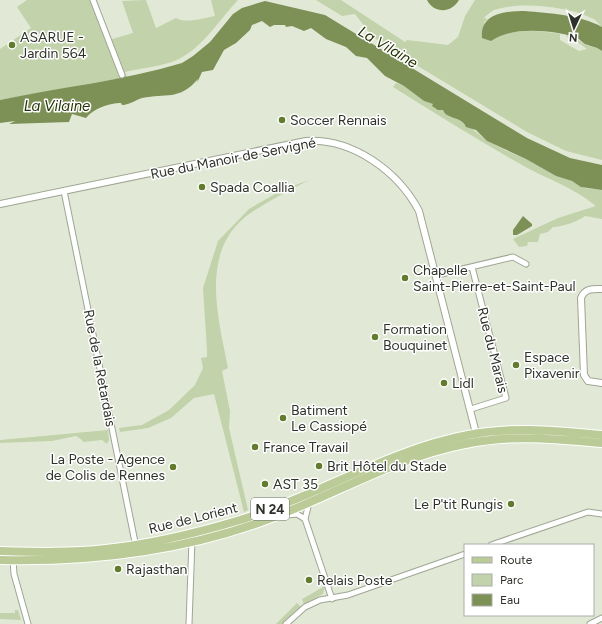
<svg xmlns="http://www.w3.org/2000/svg" width="602" height="624" font-family="Figtree,sans-serif">
<style>
.green{fill:#c2d2aa}
.water{fill:#7d9157}
.lines{fill:none;stroke-linecap:round;stroke-linejoin:round}
.minor-casing{stroke:#9fa694;stroke-width:7}
.tertiary-casing{stroke:#9fa694;stroke-width:8}
.primary-casing{stroke:#fff;stroke-width:10}
.minor{stroke:#fff;stroke-width:5}
.tertiary{stroke:#fff;stroke-width:6}
.primary{stroke:#bacb97;stroke-width:8}
.poi-dot{fill:#627b2d;stroke:#fff;stroke-width:1.5}
.labels{text-anchor:middle;stroke-width:3;stroke-linejoin:round;paint-order:stroke}
.shield{fill:#fff;stroke:#6d706a;stroke-width:1}
.shield-label{font-size:13px;font-weight:bold;fill:#2f322a}
.poi-label{font-size:14px;fill:#2f322a;stroke:#fff;text-anchor:start}
.street-label{font-size:14px;fill:#2f322a;stroke:#fff}
.water-label{font-size:15px;font-style:italic;fill:#253204;stroke:#fff}
</style>
<rect width="100%" height="100%" fill="#e1e9d6"/>
<path class="green" d="M 27,0 L 96,0 L 109,40 L 133,33 L 122,1 L 146,0 L 156,28 L 176,18 C 185,24 205,18 215,16 L 211,0 L 238,0 C 220,19 203,47 179,59 C 164,66 142,68 125,72 L 127,77 L 0,100 L 0,49 L 31,28 L 17,7 Z
M 316,0 L 341,0 L 405,42 L 407,40 L 448,45 L 458,37 L 465,16 L 475,0 L 602,0 L 602,27 C 598,24 597,20 591,18 C 568,6 519,1 494,10 C 490,12 487,15 484,18 L 488,19 L 484,22 L 490,41 C 511,28 537,30 560,34 L 560,40 L 579,51 L 587,49 L 573,39 L 570,40 L 566,35 C 578,37 577,41 586,45 C 592,47 597,47 602,51 L 602,160 L 566,151 L 527,132 L 398,54 L 373,37 L 355,14 L 342,16 Z
M 396,83 L 404,86 L 424,101 L 433,104 L 444,111 L 447,115 L 465,123 L 487,141 L 507,151 L 526,159 L 556,176 L 572,181 L 584,188 L 602,190 L 602,219 L 585,216 C 579,221 562,227 553,227 L 548,232 L 540,234 L 538,242 L 528,242 L 527,246 L 519,247 L 513,239 L 558,218 L 596,206 C 571,186 549,180 522,165 C 478,140 436,114 393,87 Z
M 309,180 C 290,190 270,200 252,212 C 198,248 218,316 228,368 L 222,371 L 230,411 L 229,428 L 248,510 L 244,512 L 214,394 L 194,398 L 171,418 L 148,428 L 120,432 L 119,428 L 142,425 L 169,410 L 195,385 L 203,368 L 201,358 L 207,357 L 207,350 L 203,288 L 218,241 L 249,209 L 282,190 Z
M 108,430 L 109,440 L 107,444 L 102,440 L 83,442 L 82,440 L 76,436 L 52,441 L 0,443 L 0,440 Z
M 325,586 L 323,594 L 304,604 L 302,599 Z
M 297,603 L 301,607 L 283,624 L 276,624 Z
M 15,610 L 18,610 L 21,620 L 0,619 L 0,613 L 15,613 Z"/>
<path class="water" d="M 427,0 L 459,0 C 452,13 434,14 427,0 Z
M 265,1 L 325,15 L 527,138 L 570,158 L 602,165 L 602,190 L 581,187 L 572,181 L 556,176 L 526,159 L 487,141 L 476,130 L 466,127 C 463,119 454,119 447,115 C 445,114 444,112 443,110 L 438,110 L 432,106 L 433,104 L 424,101 L 404,86 L 385,76 L 367,58 L 356,56 L 346,47 L 326,39 L 311,28 L 304,31 L 292,26 L 286,27 L 285,25 L 274,25 L 270,27 L 262,21 L 252,25 L 250,30 L 236,43 L 224,50 L 213,70 L 202,72 L 197,83 L 198,79 C 179,101 166,93 142,98 C 136,100 130,104 124,105 C 119,105 124,103 119,103 C 107,104 93,109 86,118 L 72,114 L 69,122 L 9,124 L 15,121 L 0,123 L 0,100 C 61,87 122,81 182,63 L 193,56 L 210,42 L 233,14 L 242,8 Z
M 525,11 C 549,13 581,15 602,27 L 602,51 C 597,47 593,47 588,45 C 582,44 580,38 575,37 C 552,30 511,26 491,41 L 482,38 C 480,13 505,11 525,11 Z
M 523,216 L 532,224 L 532,226 L 517,235 L 513,235 L 513,230 Z"/>
<g class="lines">
<defs>
<path id="minor" d="M 93,0 L 122,75
M 64,191 L 136,547
M 437,275 L 513,257 L 526,264
M 471,409 L 506,398 L 472,267
M 309,503 L 305,519 L 332,599
M 288,515 L 297,514 L 305,519
M 491,545 L 588,512 L 602,514
M 13,560 L 14,574 L 28,624
M 189,624 L 192,540
M 286,624 L 305,607 L 320,600 L 348,595 L 465,554
M 590,624 L 602,618"/>
<path id="tertiary" d="M 0,204 L 306,141 C 352,138 398,171 419,211 L 478,441
M 602,289 C 593,289 585,288 581,298 L 584,375 L 588,381 L 602,383"/>
<path id="primary" d="M 0,551 C 36,552 71,553 106,549 C 151,544 197,533 240,520 C 318,496 388,450 468,435 C 513,426 557,431 602,435
M 0,560 C 88,562 175,552 258,523 C 328,499 392,458 465,444 C 511,434 556,439 602,443"/>
</defs>
<use href="#minor" class="minor-casing"/>
<use href="#tertiary" class="tertiary-casing"/>
<use href="#primary" class="primary-casing"/>
<use href="#minor" class="minor"/>
<use href="#tertiary" class="tertiary"/>
<use href="#primary" class="primary"/>
</g>
<g class="poi-dot">
<circle cx="12" cy="45" r="4"/>
<circle cx="282" cy="120" r="4"/>
<circle cx="202" cy="187" r="4"/>
<circle cx="405" cy="278" r="4"/>
<circle cx="375" cy="337" r="4"/>
<circle cx="516" cy="365" r="4"/>
<circle cx="444" cy="383" r="4"/>
<circle cx="283" cy="418" r="4"/>
<circle cx="255" cy="447" r="4"/>
<circle cx="319" cy="466" r="4"/>
<circle cx="173" cy="467" r="4"/>
<circle cx="265" cy="484" r="4"/>
<circle cx="511" cy="504" r="4"/>
<circle cx="118" cy="569" r="4"/>
<circle cx="309" cy="580" r="4"/>
</g>
<g class="labels">
<rect class="shield" x="251" y="498" width="38" height="22" rx="3"/>
<g class="shield-label">
<text x="270" y="514">N 24</text>
</g>
<g class="poi-label">
<text x="20" y="42">ASARUE -<tspan x="20" dy="16">Jardin 564</tspan></text>
<text x="290" y="125">Soccer Rennais</text>
<text x="210" y="192">Spada Coallia</text>
<text x="413" y="275">Chapelle<tspan x="413" dy="16">Saint-Pierre-et-Saint-Paul</tspan></text>
<text x="383" y="334">Formation<tspan x="383" dy="16">Bouquinet</tspan></text>
<text x="524" y="362">Espace<tspan x="524" dy="16">Pixavenir</tspan></text>
<text x="452" y="388">Lidl</text>
<text x="291" y="415">Batiment<tspan x="291" dy="16">Le Cassiopé</tspan></text>
<text x="263" y="452">France Travail</text>
<text x="165" y="464" text-anchor="end">La Poste - Agence<tspan x="165" dy="16">de Colis de Rennes</tspan></text>
<text x="327" y="471">Brit Hôtel du Stade</text>
<text x="273" y="489">AST 35</text>
<text x="503" y="509" text-anchor="end">Le P'tit Rungis</text>
<text x="126" y="574">Rajasthan</text>
<text x="317" y="585">Relais Poste</text>
</g>
<g class="street-label">
<text transform="translate(233 158) rotate(-11)" y="5">Rue du Manoir de Servigné</text>
<text transform="translate(493 350) rotate(76)" y="5">Rue du Marais</text>
<text transform="translate(100 368) rotate(79)" y="5">Rue de la Retardais</text>
<text transform="translate(193 518) rotate(-14)" y="5">Rue de Lorient</text>
</g>
<g class="water-label">
<text transform="translate(388 47) rotate(31)" y="5">La Vilaine</text>
<text x="57" y="111">La Vilaine</text>
</g>
</g>
<rect x="464" y="544" width="130" height="72" fill="#ffffff" stroke="#acadaa"/>
<rect x="472" y="557" width="20" height="6" fill="#bacb97" stroke="#acadaa"/>
<text x="500" y="564" font-size="12" fill="#2f322a">Route</text>
<rect x="472" y="574" width="20" height="12" fill="#c2d2aa" stroke="#acadaa"/>
<text x="500" y="584" font-size="12" fill="#2f322a">Parc</text>
<rect x="472" y="594" width="20" height="12" fill="#7d9157" stroke="#acadaa"/>
<text x="500" y="604" font-size="12" fill="#2f322a">Eau</text>
<g transform="translate(574 28) rotate(184)" stroke="#ffffff" stroke-width="3" paint-order="stroke">
<path d="M0-3L7 15L0 10L-7 15Z" fill="#2f322a"/>
<text y="-6" font-size="11" font-weight="bold" text-anchor="middle" fill="#2f322a">N</text>
</g>
</svg>
